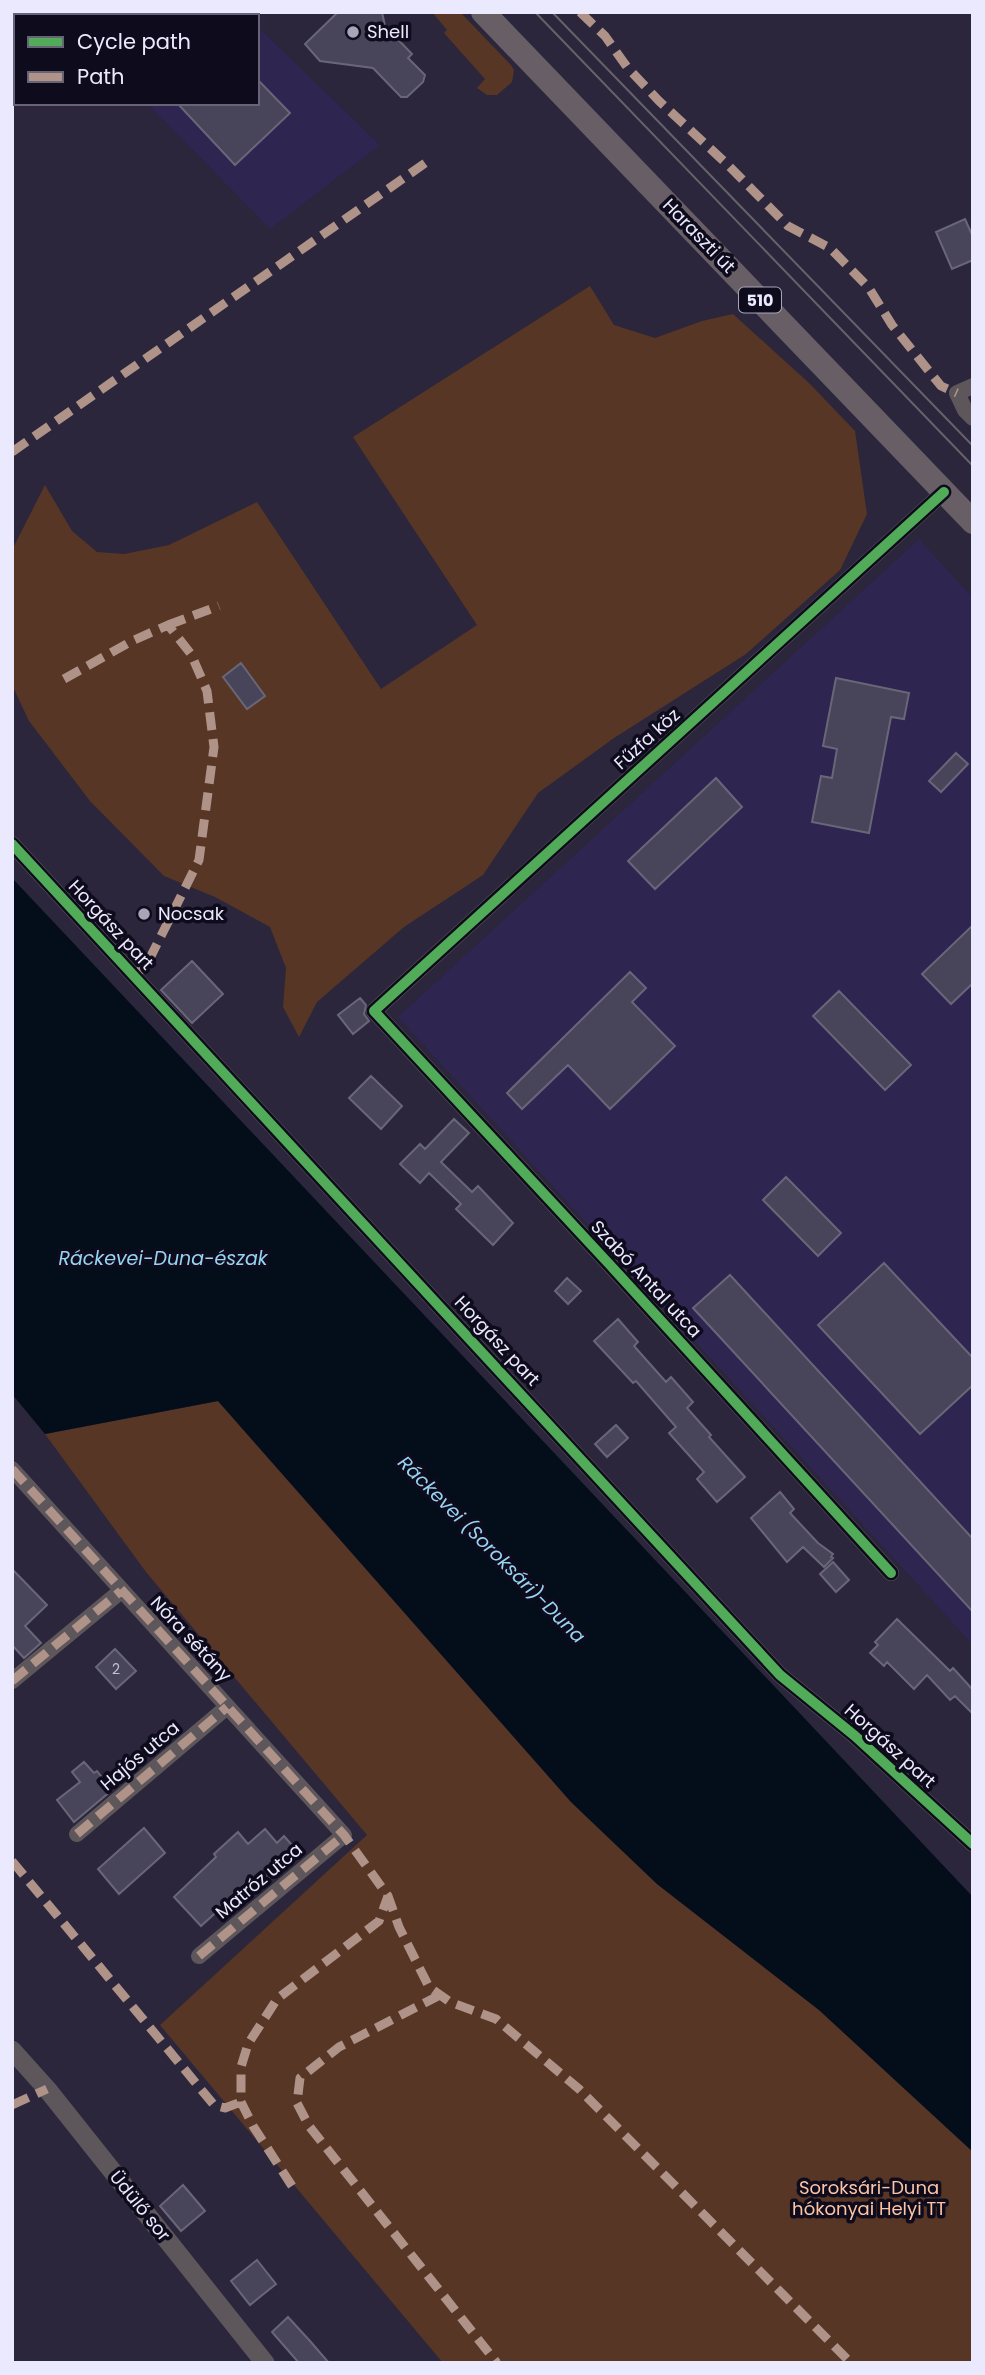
<svg xmlns="http://www.w3.org/2000/svg" width="985" height="2375" font-family="Poppins,sans-serif">
<style>
.built{fill:#2e2550}
.green{fill:#583625}
.water{fill:#040e1a}
.building{fill:#484459;stroke:#6a6679;stroke-width:2}
.lines{fill:none;stroke-linecap:round;stroke-linejoin:round}
.minor{stroke:#5d575c;stroke-width:16}
.tertiary{stroke:#5d575c;stroke-width:19}
.primary{stroke:#685f66;stroke-width:24}
.tram{stroke:#66626b;stroke-width:2}
.quiet{stroke:#af9288;stroke-width:9;stroke-dasharray:18 9;stroke-linecap:butt}
.cycleway-casing{stroke:#0e0b1c;stroke-width:15}
.cycleway{stroke:#51ab58;stroke-width:10}
.poi-dot{fill:#a8a5b9;stroke:#0e0b1c;stroke-width:2.5}
.labels{text-anchor:middle;stroke-width:7;stroke-linejoin:round;paint-order:stroke}
.number-label{font-size:14px;fill:#c2c0d4}
.shield{fill:#0e0b1c;stroke:#a9a6ba;stroke-width:2}
.shield-label{font-size:16px;font-weight:bold;fill:#ebe9fd}
.poi-label{font-size:18px;fill:#ebe9fd;stroke:#0e0b1c;text-anchor:start}
.street-label{font-size:18px;fill:#ebe9fd;stroke:#0e0b1c}
.park-label{font-size:18px;fill:#fcc4a5;stroke:#0e0b1c}
.water-label{font-size:19px;font-style:italic;fill:#96d4f3;stroke:#0e0b1c}
</style>
<rect width="100%" height="100%" fill="#2b263b"/>
<path class="built" d="M 57,12 L 243,12 L 247,16 L 60,16 Z
M 257,26 L 380,145 L 270,229 L 147,103 L 257,103 Z
M 919,539 L 973,598 L 973,1645 L 398,1017 Z"/>
<path class="green" d="M 432,12 L 460,12 L 511,65 L 514,70 L 512,82 L 497,95 L 487,95 L 477,88 L 485,79 L 444,33 L 447,30 Z
M 590,286 L 614,325 L 655,338 L 702,321 L 733,314 L 810,384 L 855,431 L 867,514 L 840,570 L 746,654 L 614,738 L 538,793 L 483,875 L 404,927 L 317,1002 L 299,1037 L 283,1007 L 286,968 L 270,927 L 215,897 L 164,876 L 90,801 L 29,721 L 12,685 L 12,550 L 45,485 L 72,531 L 97,552 L 124,554 L 169,545 L 257,502 L 381,689 L 477,625 L 353,437 Z
M 218,1401 L 571,1802 L 657,1884 L 819,2010 L 973,2152 L 973,2363 L 443,2363 L 160,2025 L 367,1835 L 146,1572 L 45,1434 Z"/>
<path class="water" d="M 12,878 L 973,1897 L 973,2152 L 819,2010 L 657,1884 L 571,1802 L 218,1401 L 45,1434 L 12,1394 Z"/>
<path class="building" d="M 338,12 L 382,12 L 385,26 L 412,54 L 408,58 L 425,75 L 423,82 L 407,97 L 401,97 L 373,68 L 320,61 L 305,44 Z
M 257,79 L 290,113 L 235,165 L 177,103 L 257,103 Z
M 965,219 L 973,237 L 973,260 L 952,269 L 936,232 Z
M 241,663 L 265,696 L 247,709 L 223,677 Z
M 836,678 L 909,693 L 904,719 L 891,717 L 869,833 L 812,822 L 821,776 L 832,778 L 837,749 L 823,746 Z
M 956,753 L 968,764 L 941,792 L 929,781 Z
M 716,778 L 742,807 L 655,889 L 628,861 Z
M 973,925 L 973,983 L 951,1004 L 922,974 Z
M 192,961 L 223,994 L 192,1023 L 161,990 Z
M 630,972 L 646,988 L 632,1002 L 675,1046 L 610,1109 L 568,1065 L 522,1109 L 507,1093 Z
M 839,991 L 911,1065 L 885,1090 L 813,1016 Z
M 360,998 L 366,1005 L 364,1014 L 369,1021 L 353,1034 L 338,1015 Z
M 371,1076 L 402,1106 L 381,1129 L 349,1098 Z
M 454,1119 L 469,1133 L 441,1162 L 472,1192 L 478,1186 L 513,1223 L 493,1245 L 456,1209 L 461,1204 L 429,1173 L 420,1183 L 400,1164 L 420,1144 L 425,1149 Z
M 786,1177 L 841,1233 L 818,1256 L 763,1200 Z
M 884,1263 L 973,1358 L 973,1385 L 920,1434 L 818,1325 Z
M 730,1275 L 973,1539 L 973,1612 L 693,1308 Z
M 567,1278 L 581,1291 L 568,1304 L 555,1291 Z
M 618,1319 L 638,1342 L 634,1346 L 666,1382 L 671,1377 L 693,1402 L 687,1408 L 711,1435 L 709,1437 L 745,1477 L 717,1502 L 697,1479 L 704,1472 L 669,1433 L 676,1427 L 636,1381 L 633,1383 L 594,1341 Z
M 616,1425 L 628,1438 L 607,1457 L 595,1444 Z
M 780,1492 L 794,1509 L 790,1513 L 818,1543 L 833,1554 L 831,1557 L 833,1558 L 824,1567 L 803,1547 L 787,1562 L 751,1518 Z
M 833,1562 L 849,1580 L 836,1592 L 820,1574 Z
M 12,1569 L 47,1605 L 25,1626 L 41,1643 L 24,1658 L 12,1645 Z
M 897,1619 L 950,1671 L 953,1668 L 973,1690 L 973,1714 L 955,1696 L 950,1700 L 927,1675 L 914,1689 L 887,1662 L 884,1666 L 870,1653 L 878,1645 L 875,1642 Z
M 115,1649 L 136,1671 L 116,1689 L 96,1667 Z
M 84,1762 L 94,1773 L 97,1771 L 112,1790 L 74,1822 L 57,1800 L 80,1782 L 72,1772 Z
M 144,1828 L 165,1853 L 119,1894 L 98,1869 Z
M 265,1829 L 277,1843 L 284,1836 L 298,1852 L 263,1883 L 256,1876 L 201,1926 L 174,1897 L 216,1857 L 214,1854 L 238,1832 L 248,1844 Z
M 183,2185 L 205,2211 L 181,2231 L 160,2206 Z
M 257,2260 L 276,2284 L 250,2305 L 231,2281 Z
M 288,2317 L 310,2341 L 329,2363 L 299,2363 L 272,2332 Z"/>
<g class="lines">
<path class="minor" d="M 973,386 L 957,393 L 965,410 L 973,418
M 12,844 L 780,1675 L 855,1736 L 973,1844
M 12,1469 L 344,1835 L 199,1956
M 891,1573 L 611,1266 L 374,1011 L 944,492
M 12,1681 L 121,1591
M 77,1834 L 227,1707"/>
<path class="tertiary" d="M 12,2050 L 47,2089 L 265,2363"/>
<path class="primary" d="M 483,12 L 973,522"/>
<path class="tram" d="M 535,12 L 973,466
M 552,12 L 973,446"/>
<path class="quiet" d="M 580,12 L 605,36 L 627,67 L 659,101 L 728,165 L 788,226 L 830,248 L 869,288 L 892,325 L 941,386 L 957,393
M 12,452 L 431,159
M 168,625 L 219,606
M 64,679 L 132,641 L 168,625 L 191,654 L 207,691 L 214,747 L 199,860 L 148,962 L 135,976
M 12,1469 L 344,1835 L 388,1896 L 399,1927 L 429,1987 L 450,2002 L 496,2019 L 579,2089 L 851,2363
M 12,1681 L 121,1591
M 77,1834 L 227,1707
M 12,1861 L 214,2105 L 225,2108 L 241,2102
M 199,1956 L 344,1835
M 440,1995 L 339,2047 L 300,2078 L 297,2103 L 309,2126 L 497,2363
M 12,2105 L 47,2089
M 292,2186 L 253,2126 L 241,2102 L 241,2067 L 248,2044 L 277,1999 L 379,1921 L 388,1896"/>
<defs>
<path id="cycleway" d="M 12,844 L 780,1675 L 855,1736 L 973,1844
M 891,1573 L 611,1266 L 374,1011 L 944,492"/>
</defs>
<use href="#cycleway" class="cycleway-casing"/>
<use href="#cycleway" class="cycleway"/>
</g>
<g class="poi-dot">
<circle cx="353" cy="32" r="7"/>
<circle cx="144" cy="914" r="7"/>
</g>
<g class="labels">
<g class="number-label">
<text x="116" y="1674">2</text>
</g>
<rect class="shield" x="739" y="287.5" width="42" height="25" rx="5"/>
<g class="shield-label">
<text x="760" y="306">510</text>
</g>
<g class="poi-label">
<text x="367" y="38">Shell</text>
<text x="158" y="920">Nocsak</text>
</g>
<g class="street-label">
<text transform="translate(699 236) rotate(46)" y="6">Haraszti út</text>
<text transform="translate(647 739) rotate(-42)" y="6">Fűzfa köz</text>
<text transform="translate(111 925) rotate(47)" y="6">Horgász part</text>
<text transform="translate(646 1279) rotate(47)" y="6">Szabó Antal utca</text>
<text transform="translate(497 1341) rotate(47)" y="6">Horgász part</text>
<text transform="translate(191 1639) rotate(47)" y="6">Nóra sétány</text>
<text transform="translate(890 1746) rotate(42)" y="6">Horgász part</text>
<text transform="translate(140 1756) rotate(-40)" y="6">Hajós utca</text>
<text transform="translate(259 1881) rotate(-40)" y="6">Matróz utca</text>
<text transform="translate(140 2206) rotate(51)" y="6">Üdülő sor</text>
</g>
<g class="park-label">
<text x="869" y="2194">Soroksári-Duna<tspan x="869" dy="21">hókonyai Helyi TT</tspan></text>
</g>
<g class="water-label">
<text x="163" y="1265">Ráckevei-Duna-észak</text>
<text transform="translate(492 1549) rotate(45)" y="7">Ráckevei (Soroksári)-Duna</text>
</g>
</g>
<rect width="985" height="2375" fill="none" stroke="#ebe9fd" stroke-width="28"/>
<rect x="14" y="14" width="245" height="91" fill="#0e0b1c" stroke="#666476" stroke-width="2"/>
<rect x="28" y="37" width="35" height="10" fill="#51ab58" stroke="#666476" stroke-width="2"/>
<text x="77" y="49" font-size="21" fill="#ebe9fd">Cycle path</text>
<rect x="28" y="72" width="35" height="10" fill="#af9288" stroke="#666476" stroke-width="2"/>
<text x="77" y="84" font-size="21" fill="#ebe9fd">Path</text>
</svg>
